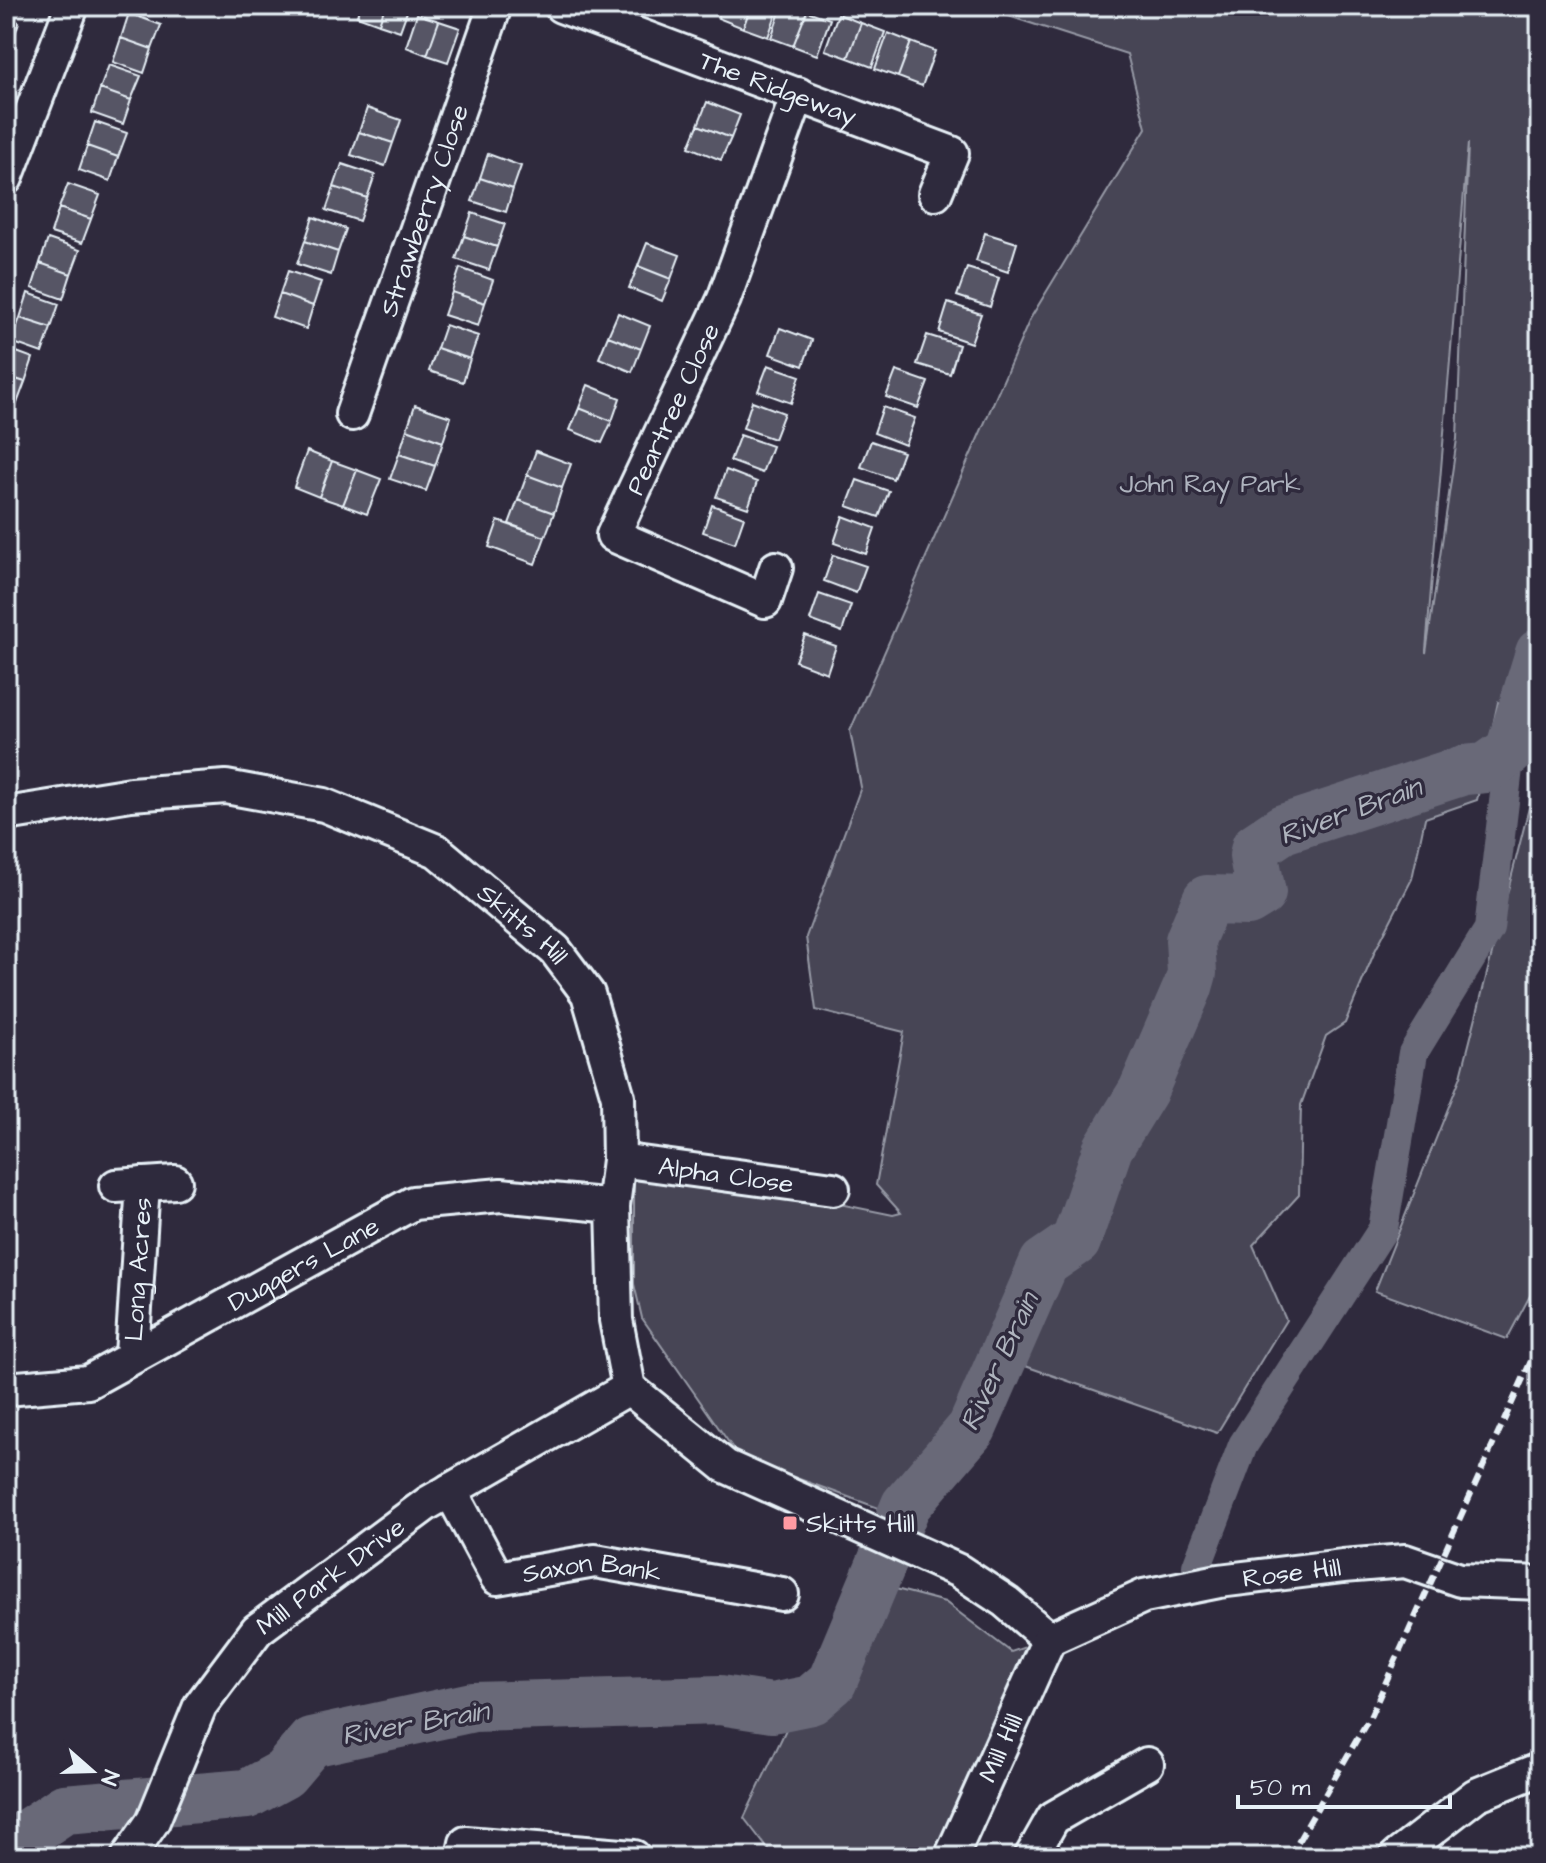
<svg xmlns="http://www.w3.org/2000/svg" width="1546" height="1863" font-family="'Architects Daughter',sans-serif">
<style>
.green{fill:#464455;stroke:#979aa6;stroke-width:2;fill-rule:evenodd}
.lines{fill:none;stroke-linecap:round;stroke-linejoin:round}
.canal{stroke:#696978;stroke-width:30}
.river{stroke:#696978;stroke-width:50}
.building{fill:#575565;stroke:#e8f1f8;stroke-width:2}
.minor-casing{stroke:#e8f1f8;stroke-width:38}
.minor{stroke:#2f2a3d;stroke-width:32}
.rail{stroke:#e8f1f8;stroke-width:6;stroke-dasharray:12 6;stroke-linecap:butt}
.poi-dot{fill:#ff9aa2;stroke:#2f2a3d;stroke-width:3}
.labels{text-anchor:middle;stroke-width:7;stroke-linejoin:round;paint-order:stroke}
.street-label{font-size:26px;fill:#e8f1f8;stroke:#2f2a3d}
.park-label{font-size:26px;fill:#afb4bf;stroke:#2f2a3d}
.poi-label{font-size:26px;fill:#e8f1f8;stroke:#2f2a3d;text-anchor:start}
.water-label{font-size:28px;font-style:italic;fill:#afb4be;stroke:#2f2a3d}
</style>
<rect width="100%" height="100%" fill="#2f2a3d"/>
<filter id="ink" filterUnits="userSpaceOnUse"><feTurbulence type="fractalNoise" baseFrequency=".0125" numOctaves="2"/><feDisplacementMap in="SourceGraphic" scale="16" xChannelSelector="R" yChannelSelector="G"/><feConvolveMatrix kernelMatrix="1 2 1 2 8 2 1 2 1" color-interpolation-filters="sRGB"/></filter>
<g filter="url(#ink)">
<path class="green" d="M 977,6 L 1540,6 L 1540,735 L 1498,702 L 1477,800 L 1425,818 L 1412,879 L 1375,951 L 1345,1023 L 1326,1036 L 1301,1105 L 1299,1195 L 1253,1245 L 1286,1320 L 1217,1433 L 991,1354 L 980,1379 L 884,1510 L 739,1457 L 642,1318 L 634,1284 L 634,1173 L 722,1180 L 893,1215 L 901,1213 L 876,1185 L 904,1032 L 816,1010 L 806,937 L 861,787 L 850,731 L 1030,319 L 1146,128 L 1127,54 ZM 1468,143 L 1457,439 L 1426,653 L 1426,650 Z
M 1540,764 L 1540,1277 L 1507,1339 L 1375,1291 L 1461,1076 Z
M 892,1588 L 945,1602 L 1011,1652 L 1049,1639 L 931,1857 L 774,1857 L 744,1818 L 798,1704 L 853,1683 Z"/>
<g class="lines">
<path class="canal" d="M 1197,1566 L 1243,1445 L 1383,1229 L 1413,1053 L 1489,929 L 1510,751"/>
<path class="river" d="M 6,1848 L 64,1809 L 247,1794 L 284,1774 L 311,1742 L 473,1707 L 720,1700 L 772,1708 L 811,1700 L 832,1682 L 906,1505 L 972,1428 L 1044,1263 L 1076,1241 L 1108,1148 L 1143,1091 L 1188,987 L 1192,973 L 1190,940 L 1207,900 L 1248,901 L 1261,893 L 1254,856 L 1256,847 L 1283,829 L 1464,770 L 1486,768 L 1510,751 L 1540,653"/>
</g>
<path class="building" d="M 6,6 L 24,6 L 22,12 Z
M 360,6 L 385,6 L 379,24 L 357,16 Z
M 385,6 L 409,6 L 400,31 L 379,24 Z
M 722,6 L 751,6 L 743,28 L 718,18 Z
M 751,6 L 779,6 L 768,37 L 743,28 Z
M 782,6 L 807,11 L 793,46 L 771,38 Z
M 807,11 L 830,19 L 817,55 L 793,46 Z
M 129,13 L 161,25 L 152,49 L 121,38 Z
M 417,14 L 439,21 L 427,55 L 406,47 Z
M 838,14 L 861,23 L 848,58 L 825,50 Z
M 6,17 L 19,22 L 11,46 L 6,44 Z
M 439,21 L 460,28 L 448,62 L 427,55 Z
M 861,23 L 885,32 L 872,67 L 848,58 Z
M 888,33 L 911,42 L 898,77 L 875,69 Z
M 121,38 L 152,49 L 144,73 L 113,62 Z
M 911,42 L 935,51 L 922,86 L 898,77 Z
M 109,65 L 141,76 L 131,100 L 100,89 Z
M 100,89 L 131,100 L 123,124 L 92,113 Z
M 707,102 L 740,115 L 731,138 L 698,125 Z
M 367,108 L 401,120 L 393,143 L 359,132 Z
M 95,122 L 127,133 L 118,157 L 87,146 Z
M 698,125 L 731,138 L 721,160 L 689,147 Z
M 359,132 L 393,143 L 385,166 L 351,155 Z
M 87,146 L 118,157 L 110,181 L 79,170 Z
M 488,154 L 521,166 L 513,189 L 480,178 Z
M 342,164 L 375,175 L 367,198 L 334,187 Z
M 480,178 L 513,189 L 506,212 L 472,201 Z
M 68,184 L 100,195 L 91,219 L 59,208 Z
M 334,187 L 367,198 L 359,221 L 326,210 Z
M 59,208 L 91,219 L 82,243 L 51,233 Z
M 472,213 L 505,224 L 497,247 L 464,236 Z
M 313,217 L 346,229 L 338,252 L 305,241 Z
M 985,233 L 1017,243 L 1008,272 L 976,261 Z
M 464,236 L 497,247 L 489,270 L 456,259 Z
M 48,239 L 80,250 L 71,274 L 40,263 Z
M 305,241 L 338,252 L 331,275 L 297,264 Z
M 647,243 L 680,255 L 671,279 L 638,266 Z
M 40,263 L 71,274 L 63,299 L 32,288 Z
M 638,266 L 671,279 L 662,301 L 629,288 Z
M 460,268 L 493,280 L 485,303 L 452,292 Z
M 967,268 L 999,278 L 990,307 L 957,296 Z
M 288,271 L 321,282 L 313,306 L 280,294 Z
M 452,292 L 485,303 L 478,326 L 444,315 Z
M 28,293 L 59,304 L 51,328 L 20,318 Z
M 280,294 L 313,306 L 306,329 L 272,317 Z
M 948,303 L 981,314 L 971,343 L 939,332 Z
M 618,313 L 650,326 L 641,349 L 608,336 Z
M 20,318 L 51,328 L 42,353 L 11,342 Z
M 445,325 L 478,336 L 470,359 L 437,348 Z
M 780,328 L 812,340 L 803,366 L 770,354 Z
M 927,335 L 959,345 L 950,374 L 917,364 Z
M 608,336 L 641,349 L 632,372 L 599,358 Z
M 6,348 L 33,358 L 25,382 L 6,376 Z
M 437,348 L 470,359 L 463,382 L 429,371 Z
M 768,365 L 800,376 L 791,403 L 758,391 Z
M 896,371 L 928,382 L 918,408 L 886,397 Z
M 6,376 L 25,382 L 16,406 L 6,403 Z
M 588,385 L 620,398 L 612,421 L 579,408 Z
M 752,401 L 784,413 L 774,439 L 743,428 Z
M 415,405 L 451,417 L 443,442 L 407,429 Z
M 883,407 L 915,418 L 905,445 L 874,433 Z
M 579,408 L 612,421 L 602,443 L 570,430 Z
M 407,429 L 443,442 L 435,466 L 399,454 Z
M 740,435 L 772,446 L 762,473 L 730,461 Z
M 871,441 L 903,452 L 893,479 L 861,467 Z
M 307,451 L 332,461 L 319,497 L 294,487 Z
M 536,451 L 571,464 L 562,488 L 527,475 Z
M 399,454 L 435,466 L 426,491 L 390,479 Z
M 332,461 L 357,470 L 343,505 L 319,497 Z
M 357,470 L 381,479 L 367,514 L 343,505 Z
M 726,470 L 757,482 L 748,508 L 716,497 Z
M 527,475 L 562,488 L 554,513 L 518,500 Z
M 857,480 L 889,491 L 879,517 L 847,506 Z
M 518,500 L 554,513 L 545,537 L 509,524 Z
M 712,505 L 744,517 L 735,543 L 703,532 Z
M 843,516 L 875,528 L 866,554 L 834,543 Z
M 498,521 L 545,537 L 535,564 L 489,547 Z
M 833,555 L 866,566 L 856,593 L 824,581 Z
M 819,594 L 851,605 L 842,632 L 810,620 Z
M 805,635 L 836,646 L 827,673 L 795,661 Z"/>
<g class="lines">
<defs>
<g id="minor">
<path id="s1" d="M 561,6 L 952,153 L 935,194"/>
<path d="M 6,178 L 72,6"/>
<path id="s2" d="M 352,414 L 495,6"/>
<path id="s3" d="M 776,568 L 765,601 L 613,535 L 724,299 L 798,94"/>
<path id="s4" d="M 6,814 L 131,794 L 226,787 L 324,805 L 437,851 L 555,950 L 588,994 L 618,1097 L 619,1160 L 613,1206 L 616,1320 L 629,1388 L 725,1466 L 959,1571 L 1006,1602 L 1049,1639"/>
<path id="s5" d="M 619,1160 L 833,1189"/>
<path d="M 116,1186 L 175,1182"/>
<path id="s6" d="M 132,1355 L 143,1184"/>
<path id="s7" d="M 6,1389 L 88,1382 L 413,1203 L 501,1195 L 613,1206"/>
<path id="s8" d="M 450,1490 L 497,1578 L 595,1561 L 782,1594"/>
<path id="s9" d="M 1049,1639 L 1144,1596 L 1219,1581 L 1343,1566 L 1405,1561 L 1460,1580 L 1540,1583"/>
<path id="s10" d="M 128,1857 L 153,1821 L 200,1706 L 257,1630 L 428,1503 L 629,1388"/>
<path d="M 463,1857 L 466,1843 L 634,1857"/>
<path id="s11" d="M 951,1857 L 1049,1639"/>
<path d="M 1031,1857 L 1053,1818 L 1147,1764"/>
<path d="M 1396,1857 L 1476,1795 L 1540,1769"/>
</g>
</defs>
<use href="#minor" class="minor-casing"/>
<use href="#minor" class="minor"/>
<path class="rail" d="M 1289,1857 L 1371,1715 L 1540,1341"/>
</g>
</g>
<rect class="poi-dot" x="782" y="1515" width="16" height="16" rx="4"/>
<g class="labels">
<g class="street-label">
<text dy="9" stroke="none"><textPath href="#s1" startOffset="232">The Ridgeway</textPath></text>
<text dy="9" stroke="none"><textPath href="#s2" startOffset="216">Strawberry Close</textPath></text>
<text dy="9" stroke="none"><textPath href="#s3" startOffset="340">Peartree Close</textPath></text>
<text dy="9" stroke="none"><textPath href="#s4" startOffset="556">Skitts Hill</textPath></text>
<text dy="9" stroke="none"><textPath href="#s5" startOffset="108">Alpha Close</textPath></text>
<text dy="9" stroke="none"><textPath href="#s7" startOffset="328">Duggers Lane</textPath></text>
<text dy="9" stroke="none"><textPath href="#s6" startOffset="86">Long Acres</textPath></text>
<text dy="9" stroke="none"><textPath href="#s9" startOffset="254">Rose Hill</textPath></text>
<text dy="9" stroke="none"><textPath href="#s8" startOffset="196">Saxon Bank</textPath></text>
<text dy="9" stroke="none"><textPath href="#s10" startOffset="354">Mill Park Drive</textPath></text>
<text dy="9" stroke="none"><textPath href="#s11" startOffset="120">Mill Hill</textPath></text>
</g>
<g class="park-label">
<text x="1210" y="492">John Ray Park</text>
</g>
<g class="poi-label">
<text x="806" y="1532">Skitts Hill</text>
</g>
<g class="water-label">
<text transform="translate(1350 810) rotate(-20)" y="10">River Brain</text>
<text transform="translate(998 1361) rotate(-65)" y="10">River Brain</text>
<text transform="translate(415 1722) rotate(-10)" y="10">River Brain</text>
</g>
</g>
<rect width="1546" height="1863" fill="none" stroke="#2f2a3d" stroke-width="32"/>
<rect x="16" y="16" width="1514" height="1831" fill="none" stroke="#e8f1f8" stroke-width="3" filter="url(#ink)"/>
<g transform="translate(92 1771) rotate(110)" stroke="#2f2a3d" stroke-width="6" paint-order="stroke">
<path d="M0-6L14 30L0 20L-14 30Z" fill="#e8f1f8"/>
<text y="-12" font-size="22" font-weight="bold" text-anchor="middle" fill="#e8f1f8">N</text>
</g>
<path d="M1238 1795v12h212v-12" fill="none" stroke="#e8f1f8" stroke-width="4"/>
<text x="1250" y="1795" font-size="24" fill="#e8f1f8" stroke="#2f2a3d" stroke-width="6" paint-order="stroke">50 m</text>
</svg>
